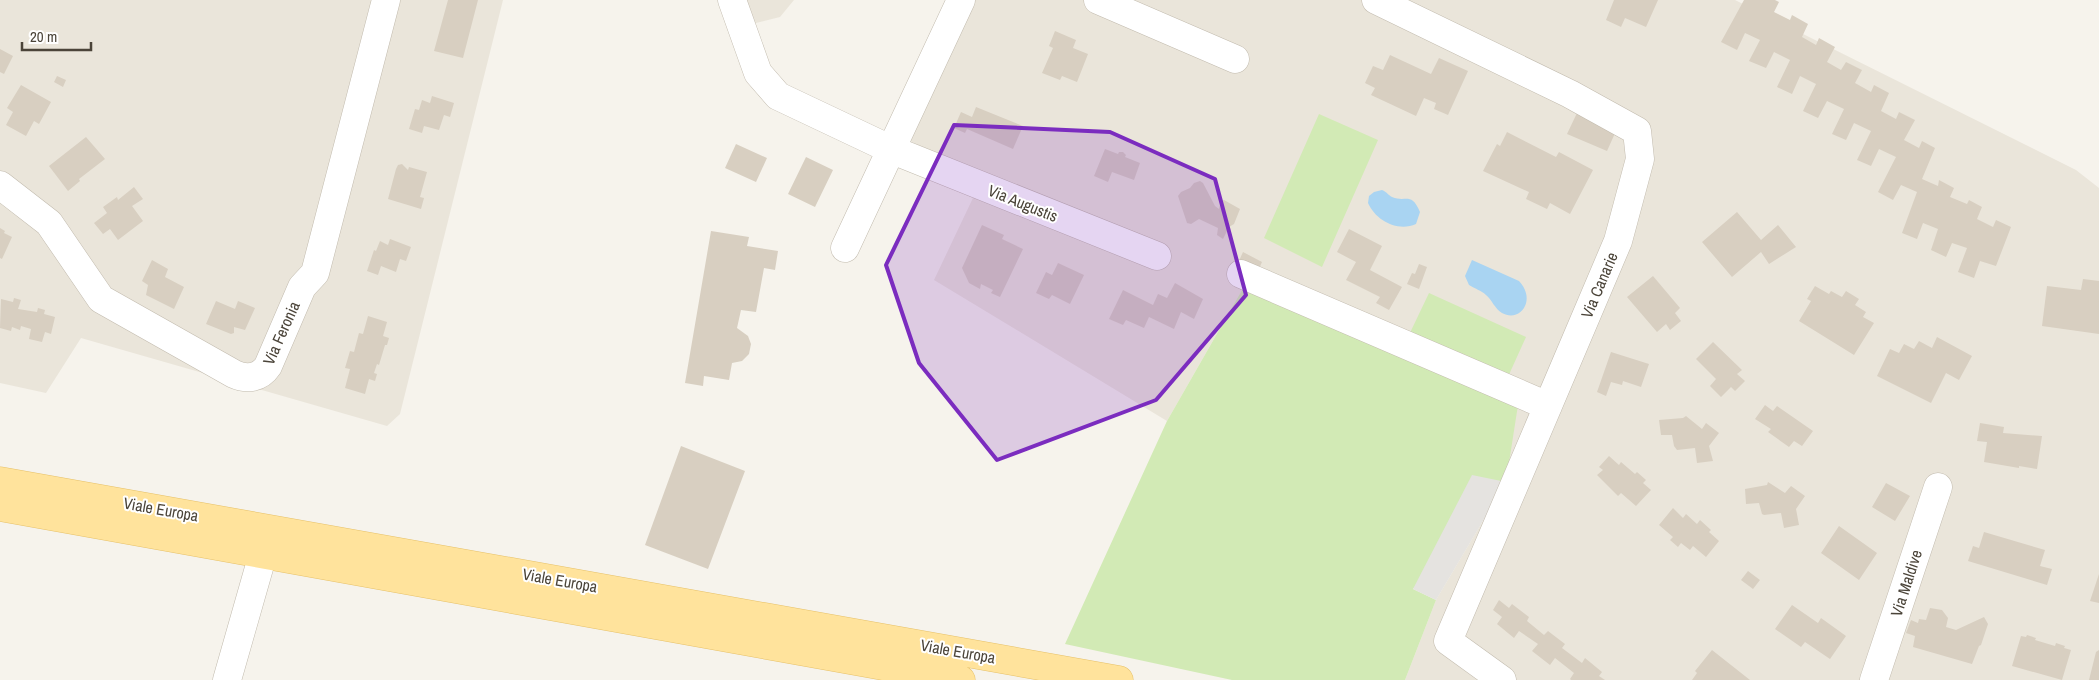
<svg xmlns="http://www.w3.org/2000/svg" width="2099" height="680" font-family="'Archivo Narrow',sans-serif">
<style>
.residential{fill:#eae5da}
.green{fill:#d2eab5}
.parking{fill:#e5e3e0}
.water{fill:#a9d4f2}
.building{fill:#d8cfc1}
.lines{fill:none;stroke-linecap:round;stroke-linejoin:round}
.minor-casing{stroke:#c2bbae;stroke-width:29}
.major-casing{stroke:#e6c16a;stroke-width:29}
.minor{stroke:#fff;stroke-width:28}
.major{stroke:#ffe39c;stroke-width:28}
.marked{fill:#7b2cbf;fill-opacity:0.2;stroke:#7b2cbf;stroke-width:4;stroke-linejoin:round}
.labels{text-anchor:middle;stroke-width:4;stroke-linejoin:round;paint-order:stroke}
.street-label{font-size:16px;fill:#4b4439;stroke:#fff}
</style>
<rect width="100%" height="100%" fill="#f6f3ec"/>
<path class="residential" d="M 0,0 L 503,0 L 400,414 L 387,426 L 81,338 L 46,393 L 0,383 Z
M 733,0 L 794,0 L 780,17 L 740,27 Z
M 956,0 L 1735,0 L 2076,170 L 2099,188 L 2099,680 L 1405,680 L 1436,600 L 1506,482 L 1250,276 L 1167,421 L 934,280 L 982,179 L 901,136 Z"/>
<path class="green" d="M 1319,114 L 1378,140 L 1322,267 L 1264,238 Z
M 1250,276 L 1518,405 L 1506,482 L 1413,589 L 1436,600 L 1405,680 L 1232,680 L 1065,644 L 1167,421 Z
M 1429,293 L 1526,337 L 1507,379 L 1408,337 Z"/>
<path class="parking" d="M 1472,475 L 1506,482 L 1436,600 L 1413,589 Z"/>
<path class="water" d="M 1382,190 C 1387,192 1388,195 1392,197 C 1406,203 1411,191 1420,212 L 1416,224 C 1398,232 1376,221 1368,203 L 1369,196 L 1374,192 Z
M 1472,260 L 1519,281 C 1537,300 1520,323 1502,313 C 1495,309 1492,300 1486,295 C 1481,290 1475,289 1469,285 L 1465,276 Z"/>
<path class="building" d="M 448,0 L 478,0 L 463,58 L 434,51 Z
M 1614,0 L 1658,0 L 1646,27 L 1625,18 L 1621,27 L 1606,20 Z
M 1744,0 L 1775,0 L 1779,2 L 1774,12 L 1790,20 L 1792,15 L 1808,24 L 1802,37 L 1816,45 L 1819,38 L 1835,47 L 1827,62 L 1841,70 L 1846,62 L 1862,70 L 1855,83 L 1871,92 L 1874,85 L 1889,93 L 1881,111 L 1896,119 L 1899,112 L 1915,120 L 1904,140 L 1919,148 L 1922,141 L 1935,148 L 1922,179 L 1938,186 L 1939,180 L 1954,188 L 1950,197 L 1967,204 L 1969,200 L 1982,207 L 1977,219 L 1993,227 L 1996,220 L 2011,227 L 1996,266 L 1980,261 L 1974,278 L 1958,272 L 1967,248 L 1952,243 L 1946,257 L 1931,250 L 1938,229 L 1923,223 L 1917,239 L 1902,233 L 1917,192 L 1901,185 L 1893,200 L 1878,192 L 1896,157 L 1879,149 L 1871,166 L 1857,160 L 1871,131 L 1854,123 L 1846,140 L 1832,134 L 1844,109 L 1827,101 L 1818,118 L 1803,111 L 1816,84 L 1800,76 L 1792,94 L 1777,87 L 1790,60 L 1774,52 L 1766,68 L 1749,61 L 1760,40 L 1745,33 L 1737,50 L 1721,42 Z
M 1055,31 L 1076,40 L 1073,48 L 1088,54 L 1077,82 L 1062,76 L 1060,80 L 1042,73 L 1053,48 L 1049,46 Z
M 0,49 L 13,56 L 4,74 L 0,72 Z
M 1390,55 L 1431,74 L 1439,58 L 1468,71 L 1448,115 L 1434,109 L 1436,103 L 1424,98 L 1416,116 L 1371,95 L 1375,88 L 1365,83 L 1373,66 L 1383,70 Z
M 57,76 L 66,80 L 63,87 L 54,82 Z
M 21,85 L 51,102 L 39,124 L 34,121 L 26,136 L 6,125 L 13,112 L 7,108 Z
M 432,96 L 454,103 L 450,117 L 444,115 L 439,130 L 424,126 L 422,133 L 409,129 L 415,109 L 419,110 L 422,100 L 430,103 Z
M 976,107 L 1023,126 L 1013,149 L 967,129 L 965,133 L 954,128 L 961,112 L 972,117 Z
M 1577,113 L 1616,131 L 1607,151 L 1567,134 Z
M 1507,132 L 1556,157 L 1559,152 L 1593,170 L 1570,214 L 1550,203 L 1547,209 L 1526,199 L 1529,192 L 1483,171 L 1497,144 L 1500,146 Z
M 86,137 L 105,159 L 79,179 L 80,181 L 68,191 L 49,166 Z
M 736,144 L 767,158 L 756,182 L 725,168 Z
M 1105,149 L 1118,154 L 1119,152 L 1123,152 L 1126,155 L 1125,157 L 1140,163 L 1134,180 L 1112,172 L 1108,182 L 1094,176 Z
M 806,157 L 833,170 L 815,207 L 788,194 Z
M 402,164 L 408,170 L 409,167 L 427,172 L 420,197 L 424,198 L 421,209 L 388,199 L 396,169 L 398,165 Z
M 1200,181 L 1203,183 L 1215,206 L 1219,209 L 1221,201 L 1224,200 L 1240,209 L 1234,224 L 1229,227 L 1223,239 L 1217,235 L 1218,228 L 1199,219 L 1191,224 L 1187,223 L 1178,196 L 1181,192 L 1190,188 L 1194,183 Z
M 134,187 L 143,199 L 132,206 L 143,221 L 118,240 L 110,229 L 103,234 L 94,223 L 107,213 L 103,207 L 117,197 L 118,200 Z
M 1737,212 L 1761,240 L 1778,225 L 1796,247 L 1769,264 L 1761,252 L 1732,277 L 1702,242 Z
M 982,225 L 1004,235 L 1002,239 L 1023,249 L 1000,297 L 991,293 L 993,290 L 981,284 L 980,289 L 969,283 L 962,268 Z
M 0,228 L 5,231 L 4,233 L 12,237 L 2,259 L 0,258 Z
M 1349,229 L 1382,246 L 1370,270 L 1402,287 L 1389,310 L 1376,303 L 1380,297 L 1346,280 L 1356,262 L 1337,252 Z
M 711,231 L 749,237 L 747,246 L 778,251 L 775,270 L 764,268 L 756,312 L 741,310 L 737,328 L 748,336 L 751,344 L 749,354 L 742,361 L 732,363 L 729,380 L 704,376 L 703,386 L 685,383 Z
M 390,239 L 411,247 L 406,261 L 400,259 L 396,272 L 381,266 L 378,275 L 367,271 L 374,250 L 376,251 L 380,241 L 388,245 Z
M 1243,252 L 1262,262 L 1257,273 L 1238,263 Z
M 152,260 L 168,269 L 165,277 L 184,287 L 174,309 L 146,295 L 148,285 L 142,281 Z
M 1058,263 L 1084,275 L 1070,304 L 1052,295 L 1049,299 L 1036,293 L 1046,272 L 1052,275 Z
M 1419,264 L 1427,267 L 1419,289 L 1407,284 L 1412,273 L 1415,274 Z
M 1653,276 L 1680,308 L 1675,313 L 1681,321 L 1670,330 L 1666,324 L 1657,332 L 1627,297 Z
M 2083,279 L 2099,281 L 2099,334 L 2042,326 L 2047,286 L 2081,290 Z
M 1175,283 L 1203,299 L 1194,319 L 1181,312 L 1174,329 L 1149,317 L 1144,328 L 1126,320 L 1123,325 L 1109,319 L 1123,290 L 1153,305 L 1158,294 L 1167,298 Z
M 1815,286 L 1829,294 L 1831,291 L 1842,297 L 1846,291 L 1859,299 L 1855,305 L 1866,312 L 1863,317 L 1874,323 L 1854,355 L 1799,321 L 1811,301 L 1807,299 Z
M 14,298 L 21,300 L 18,309 L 37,312 L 38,308 L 45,310 L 44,314 L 55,317 L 51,334 L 45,332 L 42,342 L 29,339 L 31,329 L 21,326 L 20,330 L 12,327 L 11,331 L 0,328 L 1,299 L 13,302 Z
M 216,301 L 235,309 L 238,301 L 255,308 L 245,330 L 234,327 L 234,333 L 231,334 L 206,324 Z
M 368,316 L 387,322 L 383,336 L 389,338 L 387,345 L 385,345 L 379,365 L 377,364 L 374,373 L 377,374 L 375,381 L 369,379 L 365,394 L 345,388 L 350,369 L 345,368 L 350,351 L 354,352 L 359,333 L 363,334 Z
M 1937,337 L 1972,356 L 1959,380 L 1946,373 L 1931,403 L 1877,376 L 1890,349 L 1899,353 L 1904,344 L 1914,349 L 1919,341 L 1932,348 Z
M 1713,342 L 1742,370 L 1737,374 L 1745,381 L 1735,391 L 1731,387 L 1721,397 L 1710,386 L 1716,379 L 1696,359 Z
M 1611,352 L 1649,364 L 1641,387 L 1623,381 L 1622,385 L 1611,382 L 1606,396 L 1597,392 Z
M 1765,405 L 1773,411 L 1777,406 L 1813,431 L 1802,446 L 1794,441 L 1789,447 L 1768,432 L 1771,429 L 1755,419 Z
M 1686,416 L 1702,429 L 1706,423 L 1719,433 L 1709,446 L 1713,461 L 1697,463 L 1695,448 L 1677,450 L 1674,446 L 1672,435 L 1661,435 L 1659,420 L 1683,418 Z
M 1980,423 L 2004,427 L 2003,433 L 2042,436 L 2037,469 L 2019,466 L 2019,468 L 1984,462 L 1987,442 L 1977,441 Z
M 681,446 L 745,471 L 708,569 L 645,545 Z
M 1609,456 L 1619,465 L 1621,462 L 1635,474 L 1637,472 L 1646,480 L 1643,483 L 1651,490 L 1636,506 L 1621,493 L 1618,496 L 1597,475 L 1603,470 L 1599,467 Z
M 1768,482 L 1785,493 L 1791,486 L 1805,496 L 1796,509 L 1799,525 L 1784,528 L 1781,513 L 1764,515 L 1762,514 L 1759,503 L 1746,504 L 1745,489 L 1767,485 Z
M 1886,483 L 1910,496 L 1895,521 L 1872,507 Z
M 1673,508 L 1683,518 L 1686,514 L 1697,524 L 1700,520 L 1711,530 L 1709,532 L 1719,541 L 1706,557 L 1693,546 L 1690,550 L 1681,543 L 1678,547 L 1670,540 L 1673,537 L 1659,525 Z
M 1839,526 L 1877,553 L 1859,580 L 1821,553 Z
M 1984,532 L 2045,550 L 2040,566 L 2052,569 L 2047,585 L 1968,561 L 1973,546 L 1979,548 Z
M 1748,571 L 1760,580 L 1753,589 L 1741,580 Z
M 2099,574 L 2099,603 L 2090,601 Z
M 1499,600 L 1509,608 L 1512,604 L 1529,617 L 1527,621 L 1544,635 L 1548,631 L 1565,644 L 1562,648 L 1582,663 L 1585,658 L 1602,672 L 1599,676 L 1605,680 L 1571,680 L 1570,679 L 1574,673 L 1555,658 L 1550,665 L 1532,651 L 1538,644 L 1519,631 L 1514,638 L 1497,624 L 1502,617 L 1493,610 Z
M 1792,605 L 1818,623 L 1821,618 L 1846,636 L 1830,659 L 1805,642 L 1801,647 L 1775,629 Z
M 1930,608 L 1942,610 L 1948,618 L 1946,627 L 1956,630 L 1984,617 L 1988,624 L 1981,645 L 1979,646 L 1972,664 L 1913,647 L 1915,636 L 1906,633 L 1911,620 L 1918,623 L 1919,619 L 1926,620 Z
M 2027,635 L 2036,638 L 2035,640 L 2055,646 L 2056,643 L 2065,646 L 2064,648 L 2071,650 L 2062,680 L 2012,666 L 2021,636 L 2026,637 Z
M 1712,650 L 1750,680 L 1692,680 L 1697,673 L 1695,671 Z
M 2099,650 L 2099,680 L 2089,680 L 2096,652 Z"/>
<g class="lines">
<defs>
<path id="minor" d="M 732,0 L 758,73 L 778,96 L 890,149 L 1157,256
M 1098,0 L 1235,59
M 1376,0 L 1570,94 L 1637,131 L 1640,159 L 1618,241 L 1448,641 L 1502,680
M 0,185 L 49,223 L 101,299 L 234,374 C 247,380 260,378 268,366 L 302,287 L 315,273 L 386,0
M 845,248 L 961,0
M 1241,274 L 1548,406
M 227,680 L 263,554
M 1874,680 L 1938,487"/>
<path id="major" d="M 0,481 L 1119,680
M 0,507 L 961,680"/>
</defs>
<use href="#minor" class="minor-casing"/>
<use href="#major" class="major-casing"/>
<use href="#minor" class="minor"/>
<use href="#major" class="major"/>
</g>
<path class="marked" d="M 954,125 L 1110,132 L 1215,179 L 1246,295 L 1156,400 L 997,460 L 919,363 L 886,265 Z"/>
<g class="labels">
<g class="street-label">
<text transform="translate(1023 203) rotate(22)" y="6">Via Augustis</text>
<text transform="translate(1599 285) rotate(-67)" y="6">Via Canarie</text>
<text transform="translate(281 333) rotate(-66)" y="6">Via Feronia</text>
<text transform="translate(161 509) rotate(10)" y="6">Viale Europa</text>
<text transform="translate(560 580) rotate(10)" y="6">Viale Europa</text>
<text transform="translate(1906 583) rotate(-72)" y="6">Via Maldive</text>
<text transform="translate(958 651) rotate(10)" y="6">Viale Europa</text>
</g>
</g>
<path d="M22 42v8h69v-8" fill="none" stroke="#4b4439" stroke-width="2.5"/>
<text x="30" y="42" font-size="15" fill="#4b4439" stroke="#ffffff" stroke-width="4" paint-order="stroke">20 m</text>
</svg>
